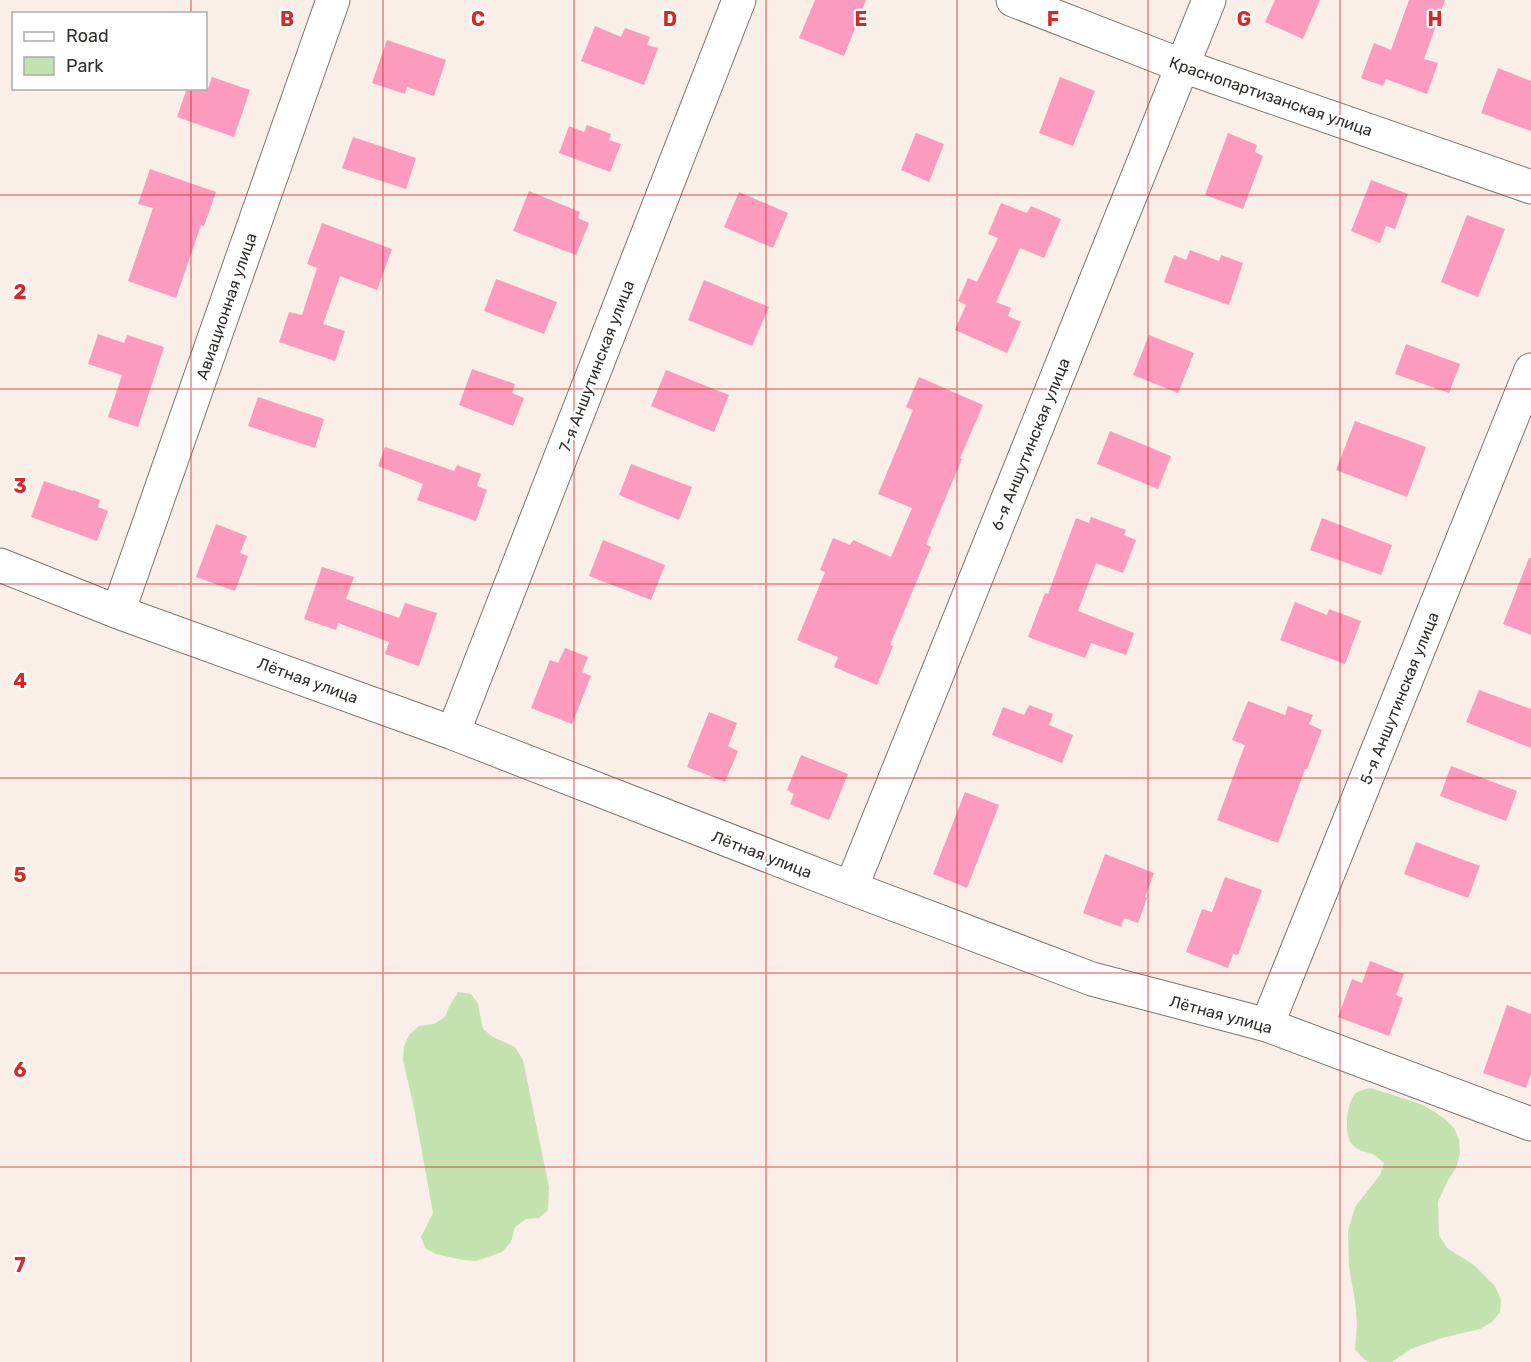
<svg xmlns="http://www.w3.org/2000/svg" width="1531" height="1362" font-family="Rubik,sans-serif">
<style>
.green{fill:#c4e2af}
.building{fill:#fd9bbe}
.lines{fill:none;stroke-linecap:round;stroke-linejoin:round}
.minor-casing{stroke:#7c746d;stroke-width:35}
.minor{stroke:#fff;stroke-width:33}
.grid{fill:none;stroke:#d62828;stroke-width:1.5;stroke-opacity:0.55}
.labels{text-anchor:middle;stroke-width:4.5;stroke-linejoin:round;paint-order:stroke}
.street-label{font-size:16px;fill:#322f2c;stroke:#fff}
.grid-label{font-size:20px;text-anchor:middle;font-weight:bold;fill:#d62828;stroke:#fff;stroke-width:4.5;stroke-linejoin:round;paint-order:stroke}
</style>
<rect width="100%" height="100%" fill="#f9efe8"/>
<path class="green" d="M 458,992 L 471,994 L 478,1004 L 483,1029 L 493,1037 L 515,1047 L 523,1060 L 549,1187 L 548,1210 L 539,1218 L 526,1219 L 515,1227 L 511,1242 L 502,1252 L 476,1261 L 463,1260 L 436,1254 L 425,1248 L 421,1237 L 433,1213 L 414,1108 L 403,1060 L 404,1046 L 409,1035 L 419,1026 L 434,1024 L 445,1017 L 450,1005 Z
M 1370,1088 L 1418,1103 L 1432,1110 L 1445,1119 L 1454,1128 L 1459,1139 L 1460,1154 L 1456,1168 L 1448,1180 L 1438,1202 L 1439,1235 L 1447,1248 L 1474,1265 L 1495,1286 L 1501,1300 L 1500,1312 L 1492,1322 L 1480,1329 L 1442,1338 L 1411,1349 L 1392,1362 L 1369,1362 L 1365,1360 L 1355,1350 L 1357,1324 L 1355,1301 L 1349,1267 L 1348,1231 L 1355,1207 L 1380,1175 L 1384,1163 C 1380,1160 1376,1156 1372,1154 C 1364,1151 1357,1151 1351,1143 C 1344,1133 1346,1102 1356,1093 C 1360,1090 1366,1089 1370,1088 Z"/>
<path class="building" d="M 815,0 L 866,0 L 844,56 L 799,38 Z
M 1275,0 L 1320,0 L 1303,39 L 1265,22 Z
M 1409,0 L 1445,0 L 1424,59 L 1438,63 L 1427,94 L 1386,79 L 1383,86 L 1361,78 L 1374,43 L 1391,50 Z
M 595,26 L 621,37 L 625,28 L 650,37 L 647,45 L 658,48 L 644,85 L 581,61 Z
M 387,40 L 446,60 L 434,96 L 407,87 L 405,94 L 372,83 Z
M 1498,68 L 1531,81 L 1531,131 L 1481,113 Z
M 212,77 L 250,90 L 234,137 L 177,117 L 187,88 L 208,88 Z
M 1060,77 L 1095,91 L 1073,146 L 1039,133 Z
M 587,125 L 611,134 L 609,140 L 621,144 L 610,172 L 559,153 L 569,126 L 584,132 Z
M 916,133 L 944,144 L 929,182 L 901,170 Z
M 1228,133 L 1257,145 L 1255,152 L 1263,156 L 1243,209 L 1205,195 Z
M 353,137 L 416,158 L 406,189 L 342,168 Z
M 150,169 L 216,192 L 204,226 L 201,225 L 176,298 L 128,281 L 153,208 L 138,204 Z
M 1371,180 L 1408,194 L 1395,229 L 1386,226 L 1380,243 L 1351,231 Z
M 529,191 L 580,212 L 578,218 L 589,223 L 576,255 L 513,231 Z
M 739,192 L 788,213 L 773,248 L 724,227 Z
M 1001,203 L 1027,213 L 1031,206 L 1061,219 L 1044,258 L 1020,248 L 996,302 L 1011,308 L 1008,316 L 1021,322 L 1007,353 L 955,330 L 966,305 L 958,301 L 968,278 L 977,282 L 998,238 L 988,234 Z
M 1467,215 L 1505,229 L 1478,297 L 1441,282 Z
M 322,223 L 392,249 L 377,290 L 340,276 L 323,324 L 345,331 L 335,361 L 279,342 L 289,312 L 302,315 L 317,268 L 307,264 Z
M 1190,250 L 1219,261 L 1221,255 L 1243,263 L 1229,305 L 1164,282 L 1174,255 L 1186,260 Z
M 496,279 L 557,302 L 544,334 L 484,311 Z
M 704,280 L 769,307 L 752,346 L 688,320 Z
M 98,334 L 124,343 L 127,335 L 164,347 L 138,427 L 108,417 L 122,375 L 88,364 Z
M 1149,335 L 1194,353 L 1178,393 L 1133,375 Z
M 1406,344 L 1460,364 L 1449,393 L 1395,374 Z
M 472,369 L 515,384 L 512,393 L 524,398 L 513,426 L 459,405 Z
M 666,370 L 729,395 L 714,432 L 651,406 Z
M 919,377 L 983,405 L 960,458 L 962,459 L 926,544 L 931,547 L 890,645 L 893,646 L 877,685 L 834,667 L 838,657 L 797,640 L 825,572 L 820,570 L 833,538 L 850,545 L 853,540 L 891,557 L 912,508 L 878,494 L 913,410 L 906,407 Z
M 258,397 L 324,419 L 315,448 L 248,426 Z
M 1355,421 L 1426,447 L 1407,497 L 1336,470 Z
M 1110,431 L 1171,456 L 1158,489 L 1097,464 Z
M 385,447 L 454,471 L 457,465 L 481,474 L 477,486 L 487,490 L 476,521 L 417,500 L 423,484 L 378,466 Z
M 631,464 L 692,487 L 679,520 L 619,495 Z
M 44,481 L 73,491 L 73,490 L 100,500 L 98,507 L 108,511 L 97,541 L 31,517 Z
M 1091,517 L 1126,530 L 1124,535 L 1136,540 L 1123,573 L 1096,563 L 1078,611 L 1134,633 L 1126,655 L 1091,643 L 1085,658 L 1028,637 L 1045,593 L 1048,594 L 1076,518 L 1089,523 Z
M 1322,518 L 1392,545 L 1381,575 L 1310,550 Z
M 216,524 L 247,536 L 240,553 L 248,556 L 235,591 L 196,577 Z
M 603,540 L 665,565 L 651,600 L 589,576 Z
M 1529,558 L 1531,558 L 1531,635 L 1503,624 Z
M 322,567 L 354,577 L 346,599 L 399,618 L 405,603 L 437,613 L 419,666 L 385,654 L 389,642 L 338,623 L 336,630 L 304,619 Z
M 1295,602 L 1327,615 L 1329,609 L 1361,621 L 1345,664 L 1280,640 Z
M 565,648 L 588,657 L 582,672 L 591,676 L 572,724 L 531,708 L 550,660 L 558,663 Z
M 1479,690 L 1531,709 L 1531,748 L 1466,722 Z
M 1248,701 L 1285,715 L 1288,706 L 1313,715 L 1309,724 L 1322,730 L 1307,769 L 1305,769 L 1278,843 L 1217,820 L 1245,745 L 1232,740 Z
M 1029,705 L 1053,714 L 1049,725 L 1073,735 L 1062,763 L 992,735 L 1003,707 L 1024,715 Z
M 709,712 L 737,723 L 728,746 L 738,751 L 725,782 L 687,767 Z
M 801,755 L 848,774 L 829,820 L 790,804 L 794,794 L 787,790 Z
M 1451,766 L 1517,791 L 1506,821 L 1440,796 Z
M 965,792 L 999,805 L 967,888 L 933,874 Z
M 1416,842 L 1480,866 L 1468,898 L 1404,874 Z
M 1105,854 L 1154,873 L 1145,897 L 1147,898 L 1138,923 L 1124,918 L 1121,927 L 1083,913 Z
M 1225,877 L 1262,890 L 1238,955 L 1233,954 L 1228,968 L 1186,952 L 1202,909 L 1212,912 Z
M 1370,961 L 1404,974 L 1396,995 L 1403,998 L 1389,1036 L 1338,1017 L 1352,979 L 1362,983 Z
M 1507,1005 L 1531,1014 L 1531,1074 L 1526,1088 L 1483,1073 Z"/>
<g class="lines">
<defs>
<path id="minor" d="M 1013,0 L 1183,66 L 1531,187
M 0,565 L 118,612 L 453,733 L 851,888 L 1092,979 L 1267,1025 L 1531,1124
M 118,612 L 333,0
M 453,733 L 739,0
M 851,888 L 1209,0
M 1267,1025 L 1531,370"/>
</defs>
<use href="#minor" class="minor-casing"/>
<use href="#minor" class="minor"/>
</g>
<path class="grid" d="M 191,0 L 191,14M 383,0 L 383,1362M 574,0 L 574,1362M 766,0 L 766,1362M 957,0 L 957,1362M 1148,0 L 1148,1362M 1340,0 L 1340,1362M 191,88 L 191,1362M 0,195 L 1531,195M 0,389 L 1531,389M 0,584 L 1531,584M 0,778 L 1531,778M 0,973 L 1531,973M 0,1167 L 1531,1167"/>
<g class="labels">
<g class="street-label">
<text transform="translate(1271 96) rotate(19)" y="6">Краснопартизанская улица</text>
<text transform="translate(226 306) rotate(-71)" y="6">Авиационная улица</text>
<text transform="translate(596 366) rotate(-69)" y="6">7-я Аншутинская улица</text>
<text transform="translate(1030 444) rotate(-68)" y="6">6-я Аншутинская улица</text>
<text transform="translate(308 680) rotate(20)" y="6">Лётная улица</text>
<text transform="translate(1399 698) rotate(-68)" y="6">5-я Аншутинская улица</text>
<text transform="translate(762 854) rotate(21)" y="6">Лётная улица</text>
<text transform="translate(1221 1014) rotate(15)" y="6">Лётная улица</text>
</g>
</g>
<g class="grid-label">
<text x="287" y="26">B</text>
<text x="478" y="26">C</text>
<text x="670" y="26">D</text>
<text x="861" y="26">E</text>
<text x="1053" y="26">F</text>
<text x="1244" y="26">G</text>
<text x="1435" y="26">H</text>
<text x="20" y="299">2</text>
<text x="20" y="493">3</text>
<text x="20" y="688">4</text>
<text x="20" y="882">5</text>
<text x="20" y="1077">6</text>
<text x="20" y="1272">7</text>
</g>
<rect x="12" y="12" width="195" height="78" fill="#ffffff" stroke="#adacab" stroke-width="1.5"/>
<rect x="24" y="32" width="30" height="9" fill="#ffffff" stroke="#adacab" stroke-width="1.5"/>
<text x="66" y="42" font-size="18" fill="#322f2c">Road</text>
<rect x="24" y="57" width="30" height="18" fill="#c4e2af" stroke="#adacab" stroke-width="1.5"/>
<text x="66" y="72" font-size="18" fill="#322f2c">Park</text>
</svg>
